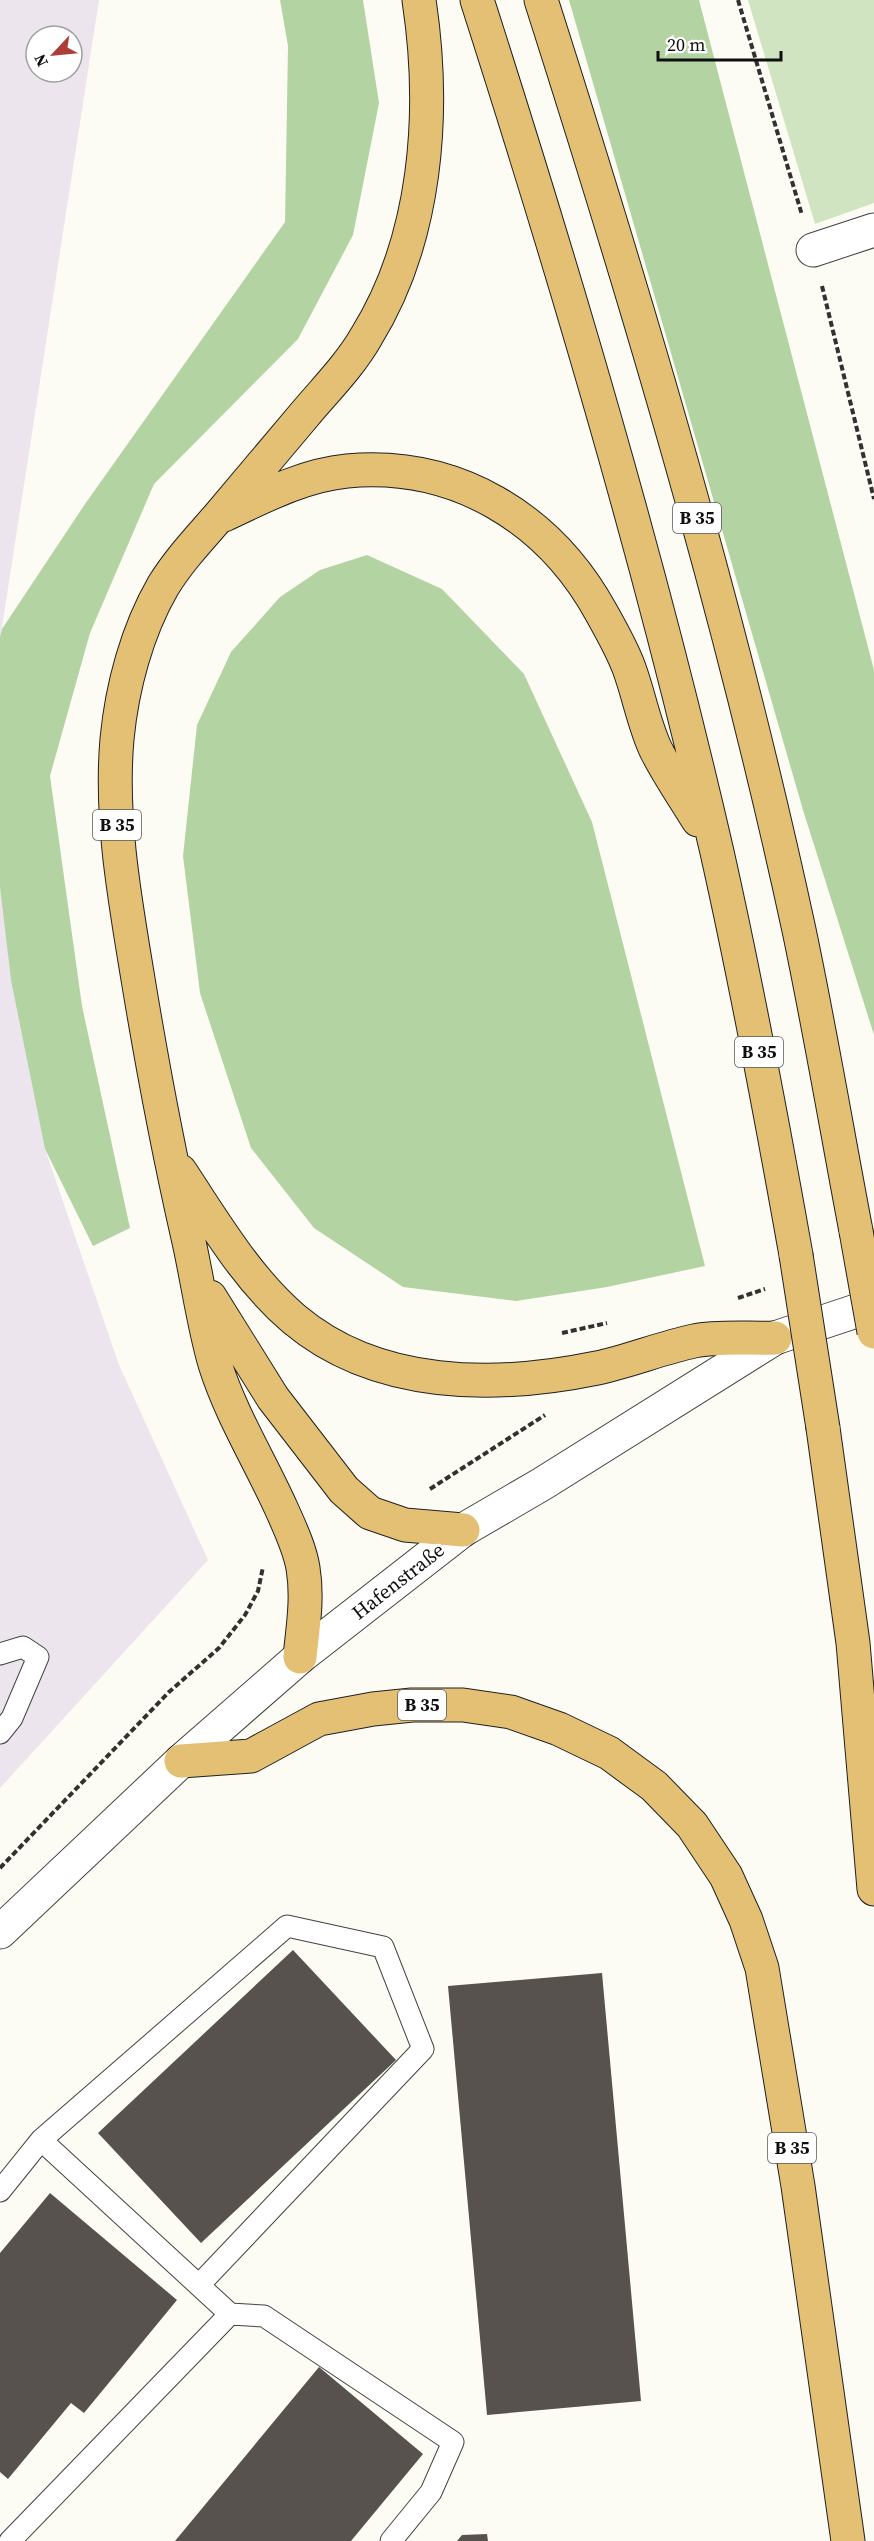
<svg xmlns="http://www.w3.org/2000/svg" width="874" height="2541" font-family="'Source Serif 4',serif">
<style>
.industrial{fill:#ece5ed;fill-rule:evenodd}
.green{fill:#d0e4c1}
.forest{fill:#b4d3a2}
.building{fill:#57524d}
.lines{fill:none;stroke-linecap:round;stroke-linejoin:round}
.service-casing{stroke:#424242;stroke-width:23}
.minor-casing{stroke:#424242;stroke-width:35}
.tertiary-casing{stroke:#424242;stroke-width:35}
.trunk-casing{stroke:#202020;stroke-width:35}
.path{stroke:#313131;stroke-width:4;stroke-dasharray:6 3;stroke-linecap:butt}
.service{stroke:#fff;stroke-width:21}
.minor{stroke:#fff;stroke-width:33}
.tertiary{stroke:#fff;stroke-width:33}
.trunk{stroke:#e4c074;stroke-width:33}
.trunk-bridge-casing{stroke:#202020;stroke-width:35;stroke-linecap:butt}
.trunk-bridge{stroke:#e4c074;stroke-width:33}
.labels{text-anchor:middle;stroke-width:6;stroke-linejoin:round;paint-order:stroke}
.shield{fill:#fff;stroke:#575757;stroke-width:1.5}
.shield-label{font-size:18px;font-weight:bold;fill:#0f0f0f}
.street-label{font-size:20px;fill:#0f0f0f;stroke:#fff}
</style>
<rect width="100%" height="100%" fill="#fdfcf4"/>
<path class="industrial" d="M 0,0 L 99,0 L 0,640 ZM 36,36 L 72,36 L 72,72 L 36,72 Z
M 0,835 L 9,966 L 45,1149 L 119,1365 L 208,1560 L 0,1788 Z"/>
<path class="green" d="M 748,0 L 874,0 L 874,203 L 815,224 Z"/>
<path class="forest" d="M 280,0 L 363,0 L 379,103 L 353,235 L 298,339 L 154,484 L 90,633 L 50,776 L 82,1006 L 130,1228 L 93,1246 L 45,1149 L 11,980 L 0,887 L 0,637 L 2,629 L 85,504 L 285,222 L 288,46 Z
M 569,0 L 699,0 L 874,670 L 874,1035 L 803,810 Z
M 367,555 L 442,589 L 524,674 L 592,822 L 705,1266 L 607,1287 L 516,1301 L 403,1287 L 314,1228 L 251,1148 L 200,993 L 183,856 L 197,725 L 231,652 L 280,597 L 320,570 Z"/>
<path class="building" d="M 293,1950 L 396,2060 L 201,2243 L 98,2133 Z
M 602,1973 L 641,2401 L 487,2415 L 448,1986 Z
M 50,2193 L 177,2300 L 84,2413 L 71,2403 L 8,2479 L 0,2472 L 0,2253 Z
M 319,2367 L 423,2454 L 351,2541 L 175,2541 Z
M 487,2534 L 488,2541 L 457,2541 L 462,2535 Z"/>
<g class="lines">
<defs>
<path id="service" d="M 0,1654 L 23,1647 L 38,1657 L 12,1718 L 0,1733
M 41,2140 L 287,1926 L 383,1947 L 423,2049 L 199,2285
M 0,2191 L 41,2140 L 230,2314 L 10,2541
M 230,2314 L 264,2316 L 453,2442 L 431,2492 L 391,2541"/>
<path id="minor" d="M 813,250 L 874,230"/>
<path id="tertiary" d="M 0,1932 L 181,1761 L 300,1657 L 463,1530 L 542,1484 L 775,1338 L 874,1305"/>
<path id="trunk" d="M 477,0 C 567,281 651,565 717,852 C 747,986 772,1120 796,1255
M 541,0 C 639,307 731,615 799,930 C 820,1030 837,1131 856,1231
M 224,515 C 262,497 304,475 347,471 C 456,461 549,518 601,612 C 611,630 622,649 629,668 C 639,695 644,725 656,750 C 668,774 684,797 698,820
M 180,1171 C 214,1222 247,1279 294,1319 C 377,1389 495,1389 597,1368 C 630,1361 661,1348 694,1341 C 719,1336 749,1339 775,1338
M 210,1297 L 273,1398 L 344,1490 L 370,1513 L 405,1525 L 463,1530
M 823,1428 L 853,1643 L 874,1889
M 300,1657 C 303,1627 308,1598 303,1568 C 300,1549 290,1528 282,1510 C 260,1461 231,1415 215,1364 C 203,1324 197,1275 187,1233 C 168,1149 152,1064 138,979 C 125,900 110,819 117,739 C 122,687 137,631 163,586 C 179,560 199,539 219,516 C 248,482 276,448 305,414 C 326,389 350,365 366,337 C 427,239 436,112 419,0
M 181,1761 L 251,1756 L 319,1719 L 373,1709 L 412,1705 L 463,1705 L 511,1712 L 559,1729 L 609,1753 L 654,1786 L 692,1825 L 726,1876 L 746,1920 L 762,1968 L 798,2186 L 848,2541"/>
</defs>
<use href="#service" class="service-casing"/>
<use href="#minor" class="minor-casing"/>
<use href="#tertiary" class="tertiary-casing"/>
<use href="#trunk" class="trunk-casing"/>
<path class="path" d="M 738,0 L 802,215
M 822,286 L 874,499
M 738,1298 L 765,1289
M 562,1333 L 607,1323
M 430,1489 L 545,1415
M 0,1868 L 169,1692 L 219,1648 L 245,1615 L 258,1591 L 263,1567"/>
<use href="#service" class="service"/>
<use href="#minor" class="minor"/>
<use href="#tertiary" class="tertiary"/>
<use href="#trunk" class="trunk"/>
<defs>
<path id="trunk-bridge" d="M 856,1231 L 874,1332
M 796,1255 L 823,1428"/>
</defs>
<use href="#trunk-bridge" class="trunk-bridge-casing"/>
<use href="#trunk-bridge" class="trunk-bridge"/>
</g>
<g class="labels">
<g class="shield">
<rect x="673" y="503" width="48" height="30" rx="4.5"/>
<rect x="93" y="810" width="48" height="30" rx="4.5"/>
<rect x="735" y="1037" width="48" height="30" rx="4.5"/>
<rect x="398" y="1690" width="48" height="30" rx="4.5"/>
<rect x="768" y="2133" width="48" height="30" rx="4.5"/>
</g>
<g class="shield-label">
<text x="697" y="524">B 35</text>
<text x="117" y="831">B 35</text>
<text x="759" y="1058">B 35</text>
<text x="422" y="1711">B 35</text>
<text x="792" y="2154">B 35</text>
</g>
<g class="street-label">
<text transform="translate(398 1581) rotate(-38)" y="7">Hafenstraße</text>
</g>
</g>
<g transform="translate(54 54) rotate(244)"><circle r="28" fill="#ffffff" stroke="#9f9f9f" stroke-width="1.5"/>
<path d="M0-4.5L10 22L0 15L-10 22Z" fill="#ae3d39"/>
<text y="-9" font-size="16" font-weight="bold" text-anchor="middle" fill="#0f0f0f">N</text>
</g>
<path d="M658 51v9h123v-9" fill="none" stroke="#0f0f0f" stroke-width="3"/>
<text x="667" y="51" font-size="18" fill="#0f0f0f" stroke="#ffffff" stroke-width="4.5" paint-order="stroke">20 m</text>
</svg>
